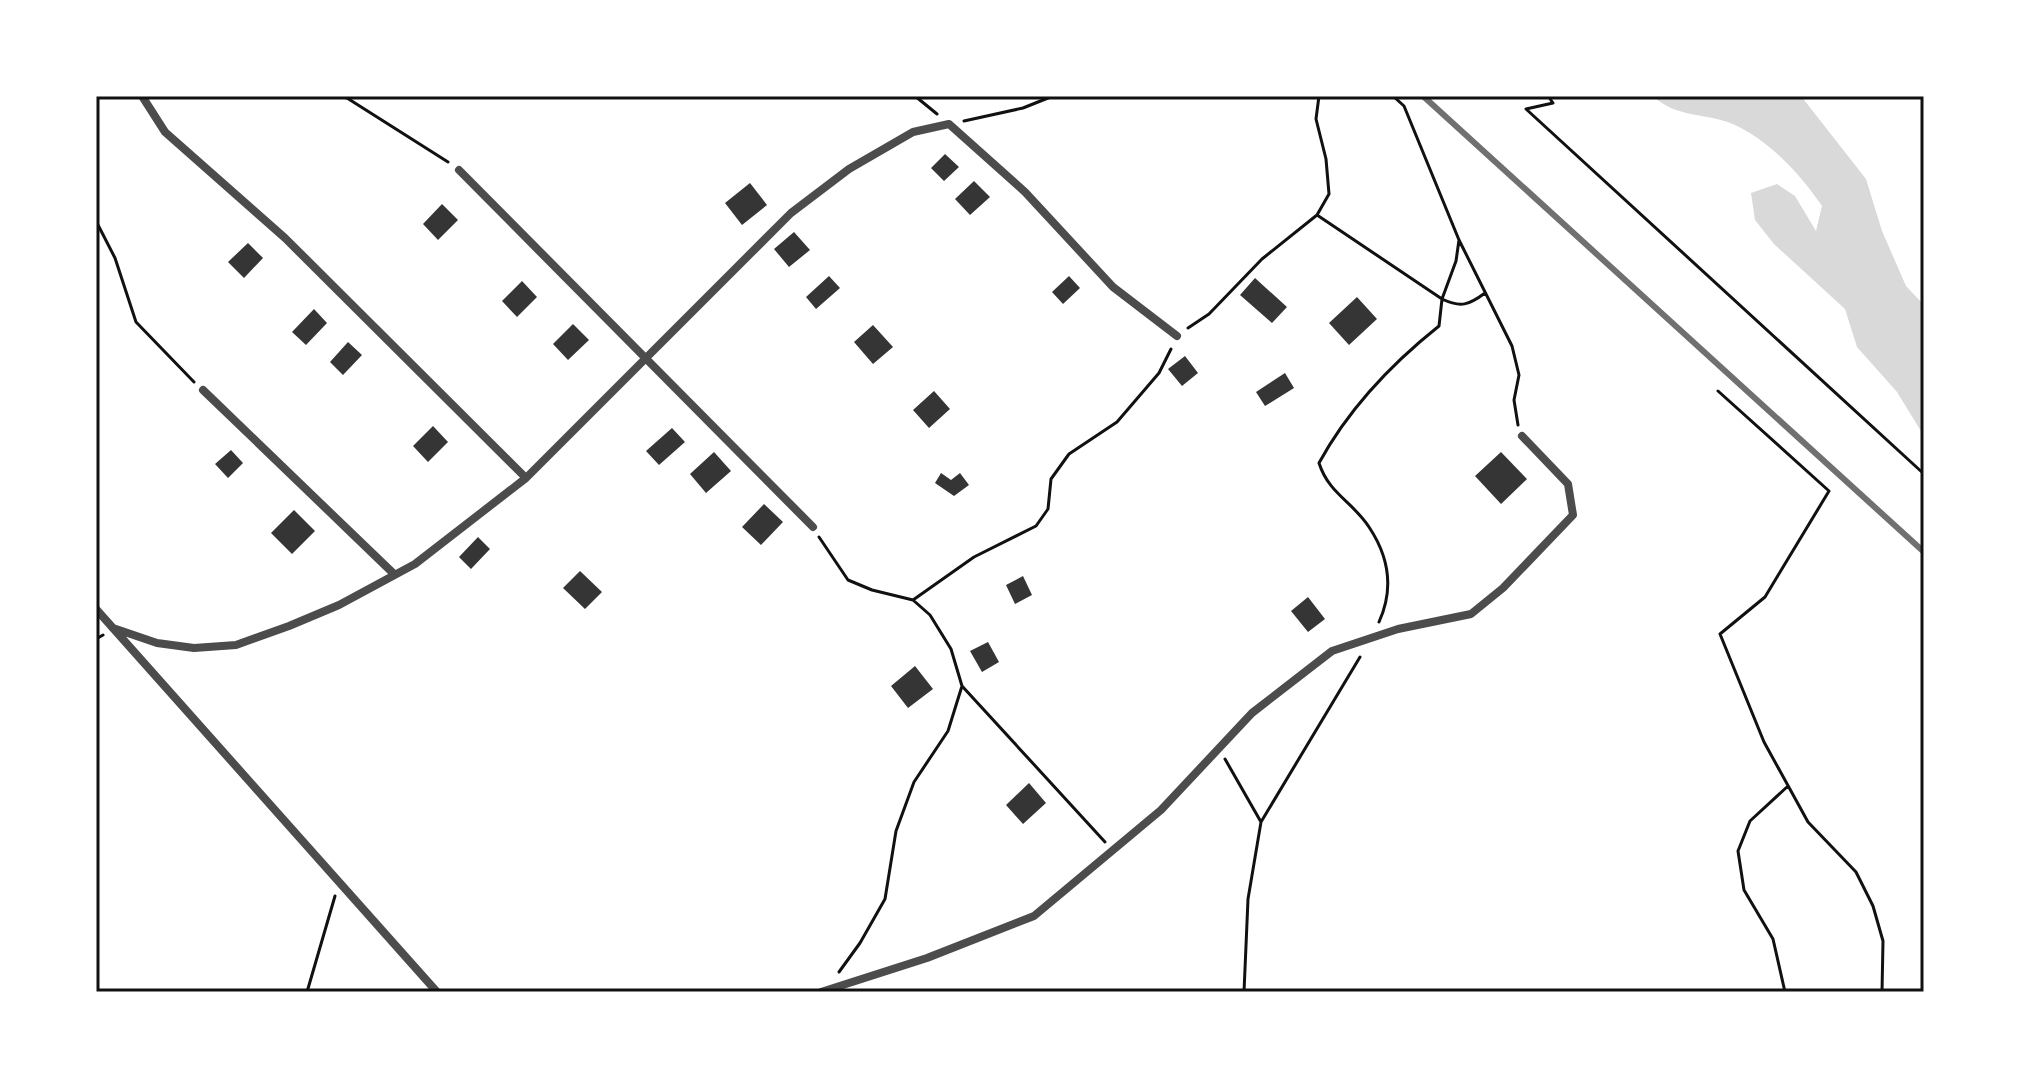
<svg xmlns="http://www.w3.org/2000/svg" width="2020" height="1088" font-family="Inter,sans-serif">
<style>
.water{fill:#d9d9d9}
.building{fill:#353535}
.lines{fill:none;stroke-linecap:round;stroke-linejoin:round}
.path{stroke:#111;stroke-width:3}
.minor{stroke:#4c4c4c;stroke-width:8}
.rail{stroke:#707070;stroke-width:6}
.neatline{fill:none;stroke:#111;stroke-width:3}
</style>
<rect width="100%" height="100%" fill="#fff"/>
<path class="water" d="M 1653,96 L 1801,96 L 1866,179 L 1882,231 L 1906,286 L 1924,305 L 1924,436 L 1897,392 L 1857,347 L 1845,309 L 1774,244 L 1755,220 L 1751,193 L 1777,184 L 1795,196 L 1816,231 L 1822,206 C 1800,174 1771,142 1735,125 C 1707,112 1677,119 1653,96 Z"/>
<path class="building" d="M 945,154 L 959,167 L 944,181 L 931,168 Z
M 974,181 L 990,197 L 970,215 L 955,199 Z
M 750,183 L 767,205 L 742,225 L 725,203 Z
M 442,204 L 458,220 L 438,240 L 423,224 Z
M 794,232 L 810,250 L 789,267 L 774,249 Z
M 248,243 L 263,258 L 244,278 L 228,262 Z
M 829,276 L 840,288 L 816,309 L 806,297 Z
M 1069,276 L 1080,288 L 1063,304 L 1052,292 Z
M 1255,278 L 1287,307 L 1272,323 L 1240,295 Z
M 522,281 L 537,297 L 517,317 L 502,301 Z
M 1357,297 L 1377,319 L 1349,345 L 1329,323 Z
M 314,309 L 327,323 L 306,345 L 292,332 Z
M 573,324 L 589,340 L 568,360 L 553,344 Z
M 873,325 L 893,347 L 873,364 L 854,342 Z
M 348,342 L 362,355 L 343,375 L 330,362 Z
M 1185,356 L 1198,373 L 1182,386 L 1168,369 Z
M 1285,373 L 1294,388 L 1265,406 L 1256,392 Z
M 934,391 L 950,409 L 929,428 L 913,410 Z
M 433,426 L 448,442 L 428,462 L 413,446 Z
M 672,428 L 685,442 L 659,465 L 646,451 Z
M 231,450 L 243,463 L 228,478 L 215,464 Z
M 714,452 L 731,471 L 706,493 L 690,474 Z
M 1501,452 L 1527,479 L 1501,504 L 1475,476 Z
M 941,473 L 951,480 L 960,473 L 969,485 L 954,496 L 935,483 Z
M 764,504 L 783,522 L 761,545 L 742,527 Z
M 294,510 L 315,531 L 292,554 L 271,533 Z
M 478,537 L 490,549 L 471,569 L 459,557 Z
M 580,571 L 602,592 L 585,609 L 563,588 Z
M 1023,576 L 1032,595 L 1015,604 L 1006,585 Z
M 1308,597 L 1325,619 L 1308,632 L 1291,611 Z
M 988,642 L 999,662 L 982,672 L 970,651 Z
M 915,666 L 933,689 L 908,708 L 891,686 Z
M 1029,783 L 1046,803 L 1023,824 L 1006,805 Z"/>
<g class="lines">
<path class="path" d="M 339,96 L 347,98 L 448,162
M 915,96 L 937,114
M 1393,96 L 1404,106 L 1459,240 L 1512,346 L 1519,375 L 1514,400 L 1518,425
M 96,99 L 97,96
M 1526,109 L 1924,474
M 1526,109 L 1553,103 L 1548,96
M 964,121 L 1023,108 L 1053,96
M 1317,215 L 1442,299 C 1461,308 1469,305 1485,293
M 96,221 L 115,258 L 136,322 L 194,382
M 1188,328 L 1209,314 L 1262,259 L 1317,215 L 1329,194 L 1326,159 L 1316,119 L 1319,96
M 1718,391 L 1829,491 L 1765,597 L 1720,634 L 1764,742 L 1808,822 L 1856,872 L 1873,906 L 1883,941 L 1882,992
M 819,537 L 848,580 L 872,590 L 913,600 L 930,615 L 951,649 L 962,686 L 1105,842
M 913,600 L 974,557 L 1036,526 L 1048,509 L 1051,479 L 1069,454 L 1117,422 L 1159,373 L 1171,349
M 1379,622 C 1394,589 1389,557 1369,527 C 1352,501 1329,494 1319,463 C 1349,408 1390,365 1439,326 L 1442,299 L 1456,261 L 1459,240
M 96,639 L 103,635
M 1225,759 L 1261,822
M 839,972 L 860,943 L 885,899 L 896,831 L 914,782 L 948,731 L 962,686
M 307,992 L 335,896
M 1244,992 L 1248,899 L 1261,822 L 1360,657
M 1785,992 L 1773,939 L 1744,890 L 1738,851 L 1750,821 L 1788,786"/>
<path class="minor" d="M 142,96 L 165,132 L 285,238 L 526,478
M 459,170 L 813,527
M 203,390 L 394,574
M 96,609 L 437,992
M 113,628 L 157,643 L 194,648 L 236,645 L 289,626 L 339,605 L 415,564 L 526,478 L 791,213 L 849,169 L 913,132 L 949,124 L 1025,192 L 1113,287 L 1177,336
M 821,992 L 927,958 L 1034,916 L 1161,810 L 1252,713 L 1332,651 L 1398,629 L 1471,614 L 1503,588 L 1573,515 L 1568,484 L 1522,436"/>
<path class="rail" d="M 1423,96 L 1924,552"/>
</g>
<rect width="2020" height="1088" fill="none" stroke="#ffffff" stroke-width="196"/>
<rect x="98" y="98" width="1824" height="892" class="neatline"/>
</svg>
